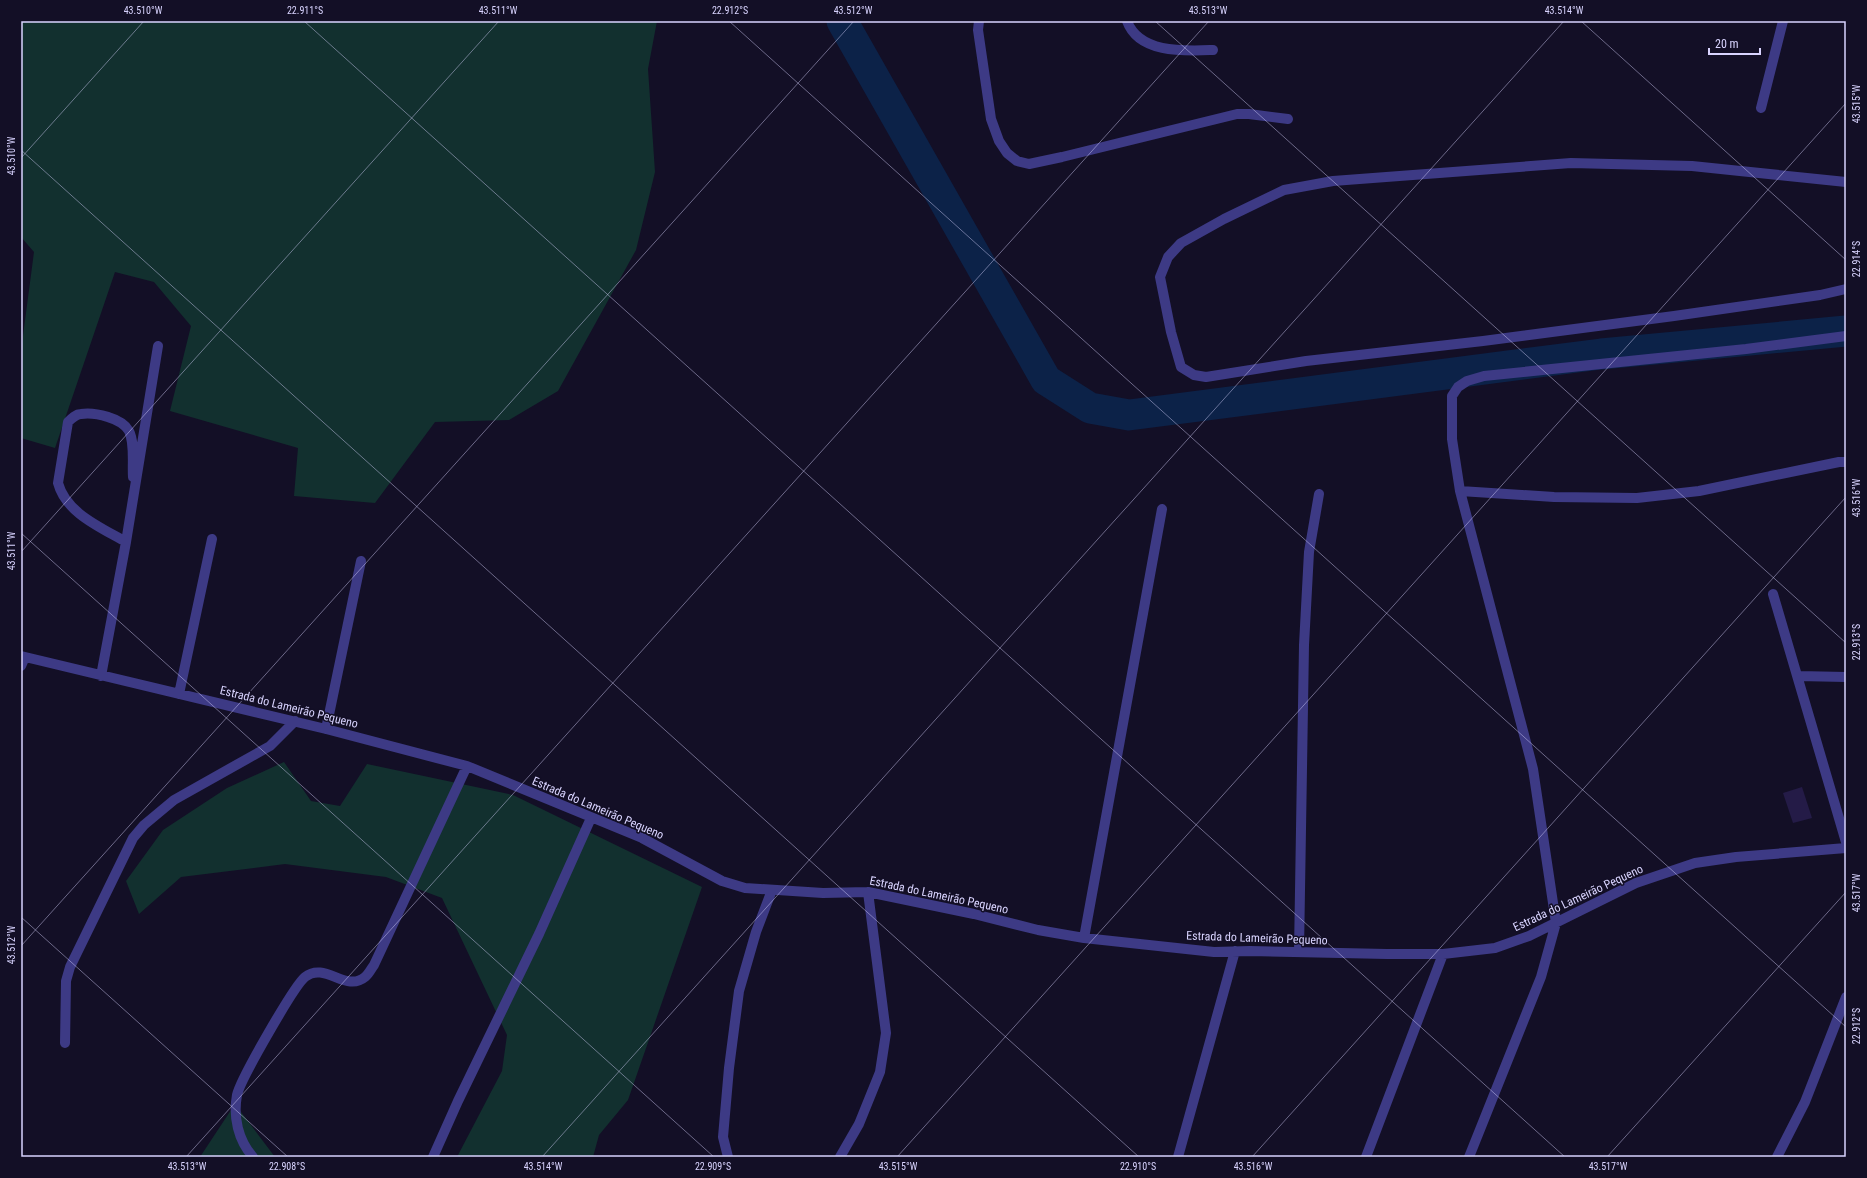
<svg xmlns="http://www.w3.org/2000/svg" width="1867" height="1178" font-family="'Roboto Condensed',sans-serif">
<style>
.green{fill:#12302f}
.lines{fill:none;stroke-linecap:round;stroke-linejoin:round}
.river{stroke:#0c2248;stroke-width:31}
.building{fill:#241b47}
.minor{stroke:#3d3a85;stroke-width:10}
.ticks{fill:none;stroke:#d9d4ff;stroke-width:1;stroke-opacity:0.45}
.labels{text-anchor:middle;stroke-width:3;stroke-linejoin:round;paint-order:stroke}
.street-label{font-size:12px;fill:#d9d4ff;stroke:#130f26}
.neatline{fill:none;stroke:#d9d4ff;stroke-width:1.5}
.ticks-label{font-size:10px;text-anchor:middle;fill:#d9d4ff}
</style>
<rect width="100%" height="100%" fill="#130f26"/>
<path class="green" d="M 21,21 L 657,21 L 648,69 L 655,172 L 636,250 L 558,391 L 509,420 L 435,422 L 375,503 L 294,496 L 298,448 L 170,411 L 191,326 L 154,282 L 115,272 L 55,448 L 21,438 L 21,351 L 34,252 L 21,237 Z
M 284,762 L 311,801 L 340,806 L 367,764 L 513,795 L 702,887 L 628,1100 L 599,1135 L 593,1157 L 457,1157 L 502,1071 L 507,1035 L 442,898 L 386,877 L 285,864 L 181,877 L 139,914 L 126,881 L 163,830 L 227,788 Z
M 235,1104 L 275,1157 L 200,1157 Z"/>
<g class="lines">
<path class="river" d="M 842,21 L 1046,380 L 1090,408 L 1129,415 L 1601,354 L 1846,331"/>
</g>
<path class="building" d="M 1802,787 L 1812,818 L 1793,823 L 1783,793 Z"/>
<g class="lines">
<path class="minor" d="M 979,21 L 978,30 L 991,119 L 999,141 L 1007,153 L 1017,161 L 1029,164 L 1062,157 L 1237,114 L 1249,114 L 1288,119
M 1127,21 C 1139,54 1185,51 1213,50
M 1761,108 L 1783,21
M 1846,182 L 1692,166 L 1571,163 L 1333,181 L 1284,190 L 1224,219 L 1181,243 L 1168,257 L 1160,277 L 1171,332 L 1181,367 L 1194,375 L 1206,377 L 1306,361 L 1483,341 L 1674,316 L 1820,295 L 1846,289
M 1460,491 L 1554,497 L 1637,498 L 1699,491 L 1839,462 L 1846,462
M 126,542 C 100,527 66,513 58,483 L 68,422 C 72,418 76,414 81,414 C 95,412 122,418 129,431 C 135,443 132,464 133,477
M 1773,594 L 1846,842
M 21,656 L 326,729 L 467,766 L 642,838 L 722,881 L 745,888 L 823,893 L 868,892 L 974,914 L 1038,930 L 1084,938 L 1214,952 L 1250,951 L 1387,954 L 1443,954 L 1495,948 L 1529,936 L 1636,883 L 1695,863 L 1736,857 L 1846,848
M 21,666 L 25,657
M 101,676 L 126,542 L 158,346
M 1798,676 L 1846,677
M 179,694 L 212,539
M 326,729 L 361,561
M 1084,938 L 1162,509
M 1299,952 L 1304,645 L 1309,552 L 1319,494
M 65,1043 L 66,981 L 70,967 L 133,838 L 144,825 L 174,800 L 270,746 L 295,721
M 253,1157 C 238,1140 233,1117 237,1095 C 240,1080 294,986 305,977 C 325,961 346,993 365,977 C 369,974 371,969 374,965 L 467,766
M 433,1157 L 458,1101 L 539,934 L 591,818
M 728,1157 L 723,1137 L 729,1068 L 739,991 L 756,932 L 772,890
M 840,1157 L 859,1124 L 880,1072 L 886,1033 L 868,892
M 1178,1157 L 1235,951
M 1366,1157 L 1443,954
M 1469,1157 L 1541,977 L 1556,923 L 1533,769 L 1460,491 L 1452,439 L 1452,396 L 1458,387 L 1467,381 L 1484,376 L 1746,349 L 1846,336
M 1777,1157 L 1805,1102 L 1846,997"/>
</g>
<path class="ticks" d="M 304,21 L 1565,1157M 729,21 L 1846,1027M 1155,21 L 1846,643M 1581,21 L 1846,260M 21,150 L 1139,1157M 21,158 L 144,21M 21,533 L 714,1157M 21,552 L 499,21M 21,917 L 288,1157M 21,946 L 854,21M 186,1157 L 1209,21M 542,1157 L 1564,21M 897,1157 L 1846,103M 1252,1157 L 1846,497M 1607,1157 L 1846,892"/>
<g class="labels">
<g class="street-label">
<text transform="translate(289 707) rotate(14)" y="4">Estrada do Lameirão Pequeno</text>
<text transform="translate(598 808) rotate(23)" y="4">Estrada do Lameirão Pequeno</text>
<text transform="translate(939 895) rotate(12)" y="4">Estrada do Lameirão Pequeno</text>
<text transform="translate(1578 898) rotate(-25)" y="4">Estrada do Lameirão Pequeno</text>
<text transform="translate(1257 938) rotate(2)" y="4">Estrada do Lameirão Pequeno</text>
</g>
</g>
<rect width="1867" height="1178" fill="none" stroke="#130f26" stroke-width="44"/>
<path d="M1709 48v6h51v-6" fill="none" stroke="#d9d4ff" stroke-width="2"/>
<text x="1715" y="48" font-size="12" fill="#d9d4ff" stroke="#130f26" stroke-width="3" paint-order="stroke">20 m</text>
<rect x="22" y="22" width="1823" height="1134" class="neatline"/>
<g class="ticks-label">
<text x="143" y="14">43.510°W</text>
<text x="305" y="14">22.911°S</text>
<text x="498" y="14">43.511°W</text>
<text x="730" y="14">22.912°S</text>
<text x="853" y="14">43.512°W</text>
<text x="1208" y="14">43.513°W</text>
<text x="1564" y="14">43.514°W</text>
<text transform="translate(1856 104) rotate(-90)" y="4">43.515°W</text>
<text transform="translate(11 156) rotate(-90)" y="4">43.510°W</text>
<text transform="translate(1856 259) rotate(-90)" y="4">22.914°S</text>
<text transform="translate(1856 498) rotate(-90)" y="4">43.516°W</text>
<text transform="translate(11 551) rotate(-90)" y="4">43.511°W</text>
<text transform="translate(1856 642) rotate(-90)" y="4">22.913°S</text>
<text transform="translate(1856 893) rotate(-90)" y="4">43.517°W</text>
<text transform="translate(11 945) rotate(-90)" y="4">43.512°W</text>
<text transform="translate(1856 1026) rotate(-90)" y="4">22.912°S</text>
<text x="187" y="1170">43.513°W</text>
<text x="287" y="1170">22.908°S</text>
<text x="543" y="1170">43.514°W</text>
<text x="713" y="1170">22.909°S</text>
<text x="898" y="1170">43.515°W</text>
<text x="1138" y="1170">22.910°S</text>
<text x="1253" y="1170">43.516°W</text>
<text x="1608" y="1170">43.517°W</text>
</g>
</svg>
